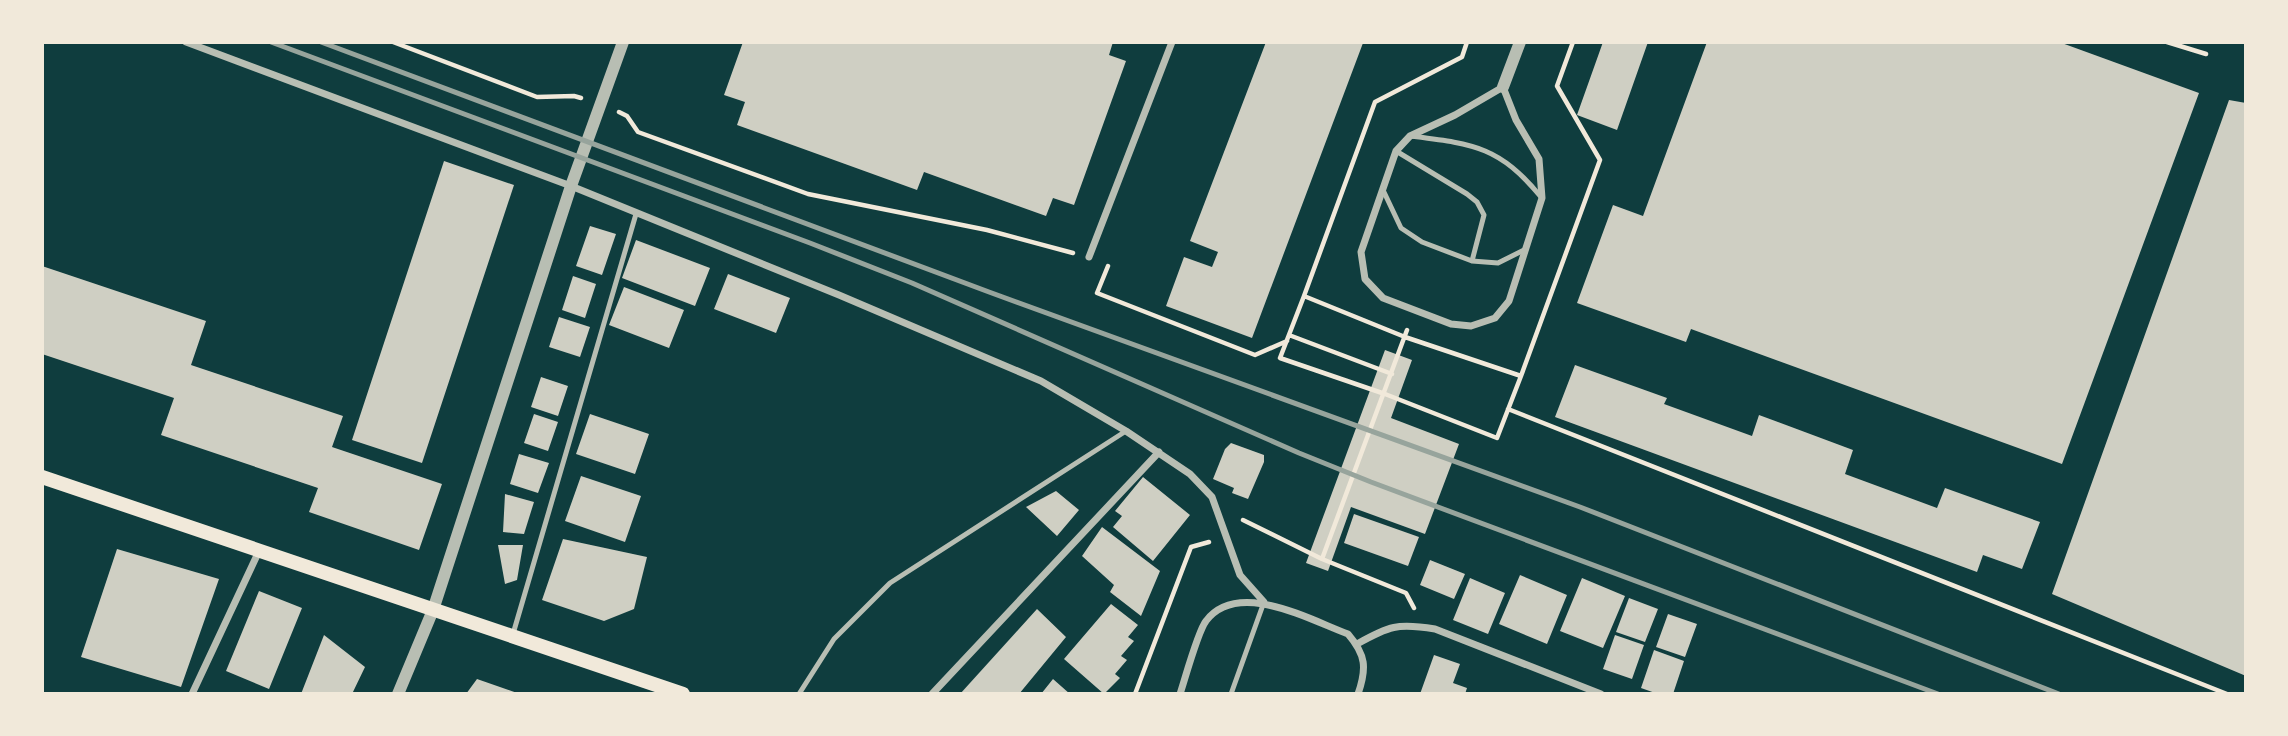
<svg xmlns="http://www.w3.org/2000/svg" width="2288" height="736" font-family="'Roboto Condensed',sans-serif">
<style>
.building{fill:#cfcfc3}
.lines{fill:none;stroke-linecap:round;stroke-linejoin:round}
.path{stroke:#f1e9da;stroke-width:4.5}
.service{stroke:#b8beb3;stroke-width:5}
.minor{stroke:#b8beb3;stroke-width:7}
.tertiary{stroke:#b8beb3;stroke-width:12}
.secondary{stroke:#f1e9da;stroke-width:14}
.rail{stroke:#97a49c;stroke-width:5}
</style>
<rect width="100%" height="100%" fill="#0f3d3e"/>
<path class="building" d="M 743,42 L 1113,42 L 1109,55 L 1126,61 L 1074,205 L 1053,198 L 1046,216 L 924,172 L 917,190 L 737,125 L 745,102 L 724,95 Z
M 1266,42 L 1363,43 L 1252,338 L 1166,306 L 1184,257 L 1212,267 L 1218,252 L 1190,241 Z
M 1603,42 L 1648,42 L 1617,130 L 1577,115 Z
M 1707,42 L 2059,42 L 2199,93 L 2062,464 L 1691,329 L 1686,342 L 1577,303 L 1613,205 L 1643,216 Z
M 2229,100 L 2246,103 L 2246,676 L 2052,594 Z
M 444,161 L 514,185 L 422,463 L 352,440 Z
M 590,226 L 616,234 L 602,275 L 576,266 Z
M 636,240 L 710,268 L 695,306 L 622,278 Z
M 42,266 L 206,321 L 191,365 L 343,416 L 332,447 L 442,484 L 419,550 L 309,512 L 318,488 L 161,435 L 174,398 L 42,354 Z
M 728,274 L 790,298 L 776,333 L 714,309 Z
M 573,276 L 596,284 L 585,318 L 562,310 Z
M 624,287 L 684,310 L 669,348 L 609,325 Z
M 559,317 L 590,327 L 580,357 L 549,347 Z
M 1385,350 L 1412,360 L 1391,418 L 1459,444 L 1425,534 L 1351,507 L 1328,571 L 1306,563 Z
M 1575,365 L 1667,398 L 1664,404 L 1752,436 L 1759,415 L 1853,450 L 1845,474 L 1937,508 L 1945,488 L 2040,522 L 2022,569 L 1983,555 L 1977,572 L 1555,417 Z
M 541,377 L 568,386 L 558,416 L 531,407 Z
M 534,414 L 558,422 L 548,451 L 524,443 Z
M 590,414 L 649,434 L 635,474 L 576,454 Z
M 1231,443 L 1264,455 L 1264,462 L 1248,499 L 1232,493 L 1234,488 L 1213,479 L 1225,449 Z
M 519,454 L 549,463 L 538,493 L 510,484 Z
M 581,476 L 641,496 L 625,542 L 565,521 Z
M 1143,477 L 1190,515 L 1153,561 L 1113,527 L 1122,516 L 1115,511 Z
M 1056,491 L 1079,510 L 1057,536 L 1026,507 Z
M 505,494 L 534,502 L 524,534 L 503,532 Z
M 1354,514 L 1419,537 L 1408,566 L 1344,543 Z
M 1102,527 L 1160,571 L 1141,616 L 1110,592 L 1114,585 L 1082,556 Z
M 563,539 L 647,557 L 634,609 L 604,621 L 542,600 Z
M 498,545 L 523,545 L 517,580 L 505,584 Z
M 117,549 L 219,579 L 181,687 L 81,657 Z
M 1430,560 L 1465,574 L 1454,599 L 1420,585 Z
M 1520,575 L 1567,595 L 1547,644 L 1499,624 Z
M 1470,578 L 1505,593 L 1488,634 L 1453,620 Z
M 1582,578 L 1625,596 L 1603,648 L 1560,631 Z
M 259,591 L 302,608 L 269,689 L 226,671 Z
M 1629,598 L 1658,609 L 1645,642 L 1616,632 Z
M 1111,604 L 1138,625 L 1128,637 L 1134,641 L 1121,656 L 1127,660 L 1115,674 L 1120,678 L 1104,694 L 1064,659 Z
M 1037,609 L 1066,637 L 1019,694 L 960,694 Z
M 1668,614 L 1697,624 L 1685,657 L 1656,647 Z
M 324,635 L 365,667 L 352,694 L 301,694 Z
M 1615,635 L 1644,645 L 1632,679 L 1603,669 Z
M 1654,650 L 1684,661 L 1673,694 L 1658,694 L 1641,688 Z
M 1434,655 L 1460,664 L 1453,683 L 1467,688 L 1465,694 L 1420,694 Z
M 477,679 L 520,694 L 466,694 Z
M 1053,679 L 1070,694 L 1041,694 Z"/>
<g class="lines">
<path class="path" d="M 393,42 L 537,97 L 574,96 L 581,98
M 1467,42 L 1462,57 L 1375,102 L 1304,296 L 1405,337 L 1521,376 L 1600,160 L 1557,86 L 1573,42
M 2167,42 L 2206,54
M 619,112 L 627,116 L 638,132 L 808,194 L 987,230 L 1073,253
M 1108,266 L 1097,293 L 1255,355 L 1287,341
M 1304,296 L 1280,358 L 1385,394 L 1497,438 L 1521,376
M 1289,335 L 1392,374
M 1508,409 L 2227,694
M 1243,520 L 1322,559 L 1406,593 L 1414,608
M 1322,559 L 1407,330
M 1135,694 L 1191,547 L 1209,542"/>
<path class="service" d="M 1410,136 C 1474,144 1499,146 1541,197
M 1396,151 L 1467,194 L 1477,202 L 1484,215 L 1472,261
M 1383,190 L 1401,228 L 1422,242 L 1472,261 L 1498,263 L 1526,249
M 513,634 L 636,214
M 799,694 L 834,639 L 890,583 L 1126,431
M 1231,694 L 1264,602"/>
<path class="minor" d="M 186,42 L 571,186 L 839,295 L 1041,381 L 1126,431 L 1190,474 L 1212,497 L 1240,575 L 1264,602
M 1503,87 L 1516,120 L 1539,159 L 1542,198 L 1509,301 L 1495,318 L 1471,326 L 1451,324 L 1383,298 L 1365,279 L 1361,252 L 1396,151 L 1410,136 L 1455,115 Z
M 1089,257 L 1172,42
M 1357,644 C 1389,626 1397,623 1435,629 L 1601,694
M 192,694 L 259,551
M 932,694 L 1159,452
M 1180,694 C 1185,679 1198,631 1206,621 C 1238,579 1310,620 1348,634 C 1366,655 1367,668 1358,694"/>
<path class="tertiary" d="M 1503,87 L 1520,42
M 398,694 L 433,610 L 571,186 L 623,42"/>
<path class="secondary" d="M 42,477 L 683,694"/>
<path class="rail" d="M 271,42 L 810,243 L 912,283 L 1299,453 L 1371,482 L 1938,694
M 321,42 L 989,292 L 1580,507 L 2059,694"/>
</g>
<rect width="2288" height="736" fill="none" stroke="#f1e9da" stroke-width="88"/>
</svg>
